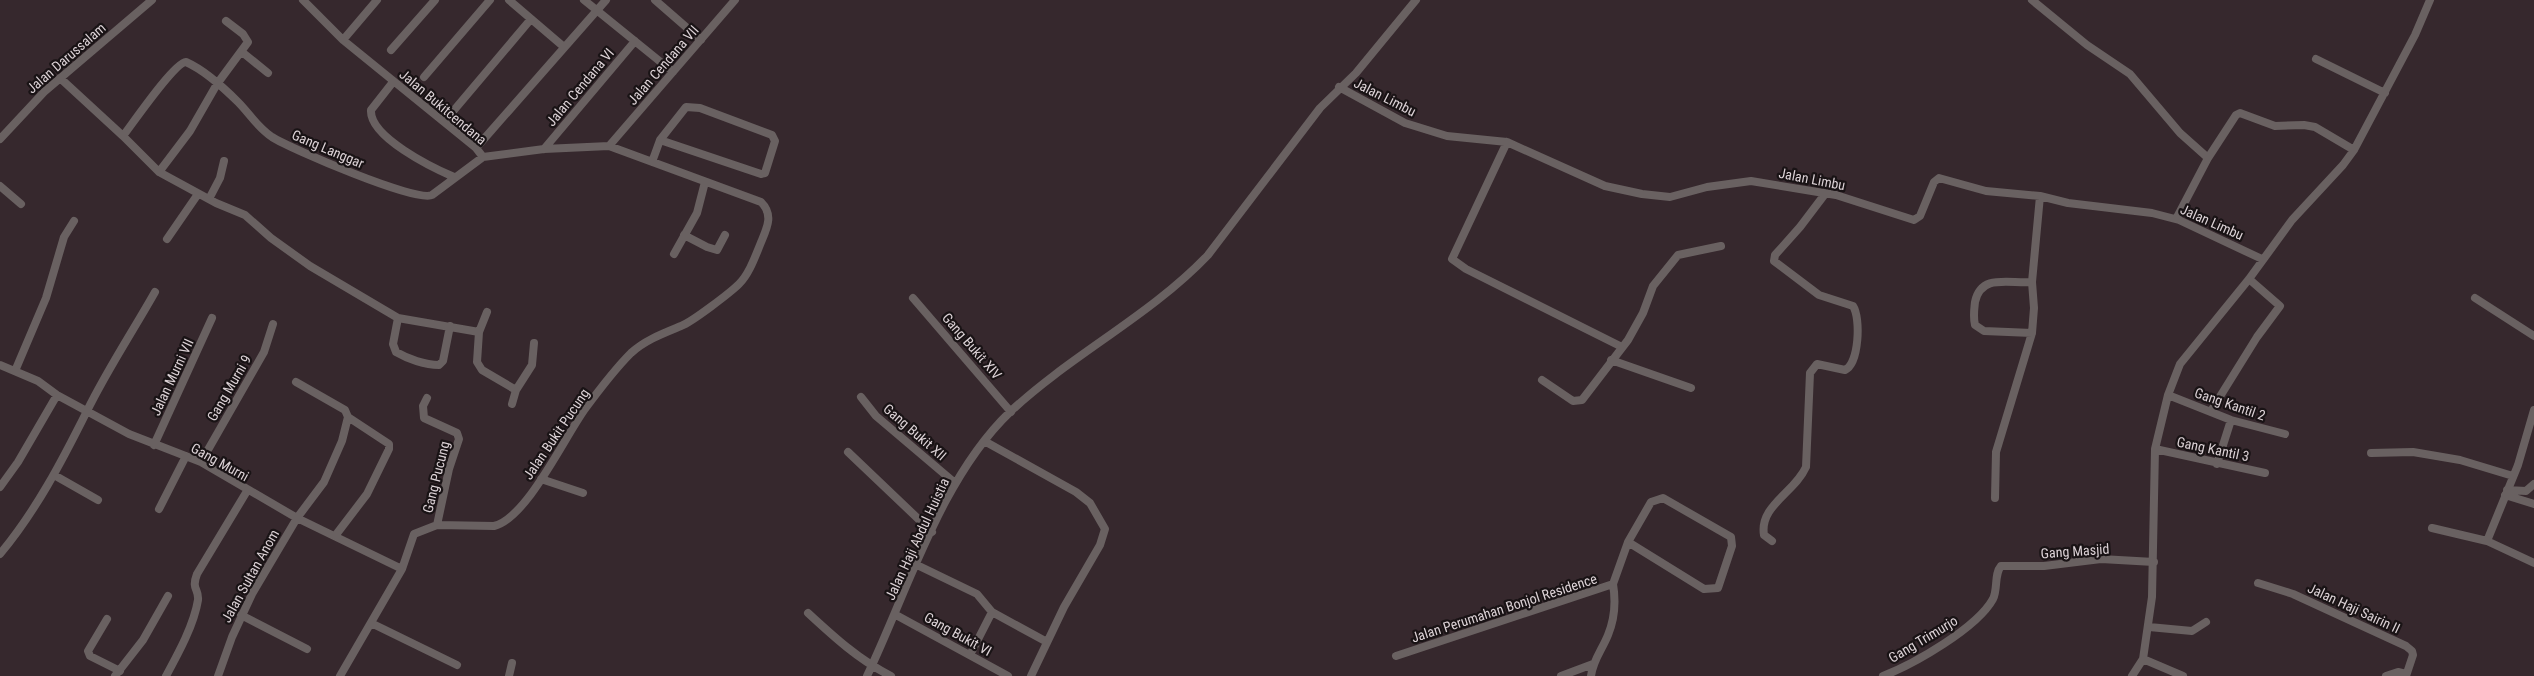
<svg xmlns="http://www.w3.org/2000/svg" width="2534" height="676" font-family="'Roboto Condensed',sans-serif">
<style>
.lines{fill:none;stroke-linecap:round;stroke-linejoin:round}
.minor{stroke:#696161;stroke-width:8}
.labels{text-anchor:middle;stroke-width:4.5;stroke-linejoin:round;paint-order:stroke}
.street-label{font-size:14px;fill:#dcd2d6;stroke:#191315}
</style>
<rect width="100%" height="100%" fill="#36282d"/>
<g class="lines">
<path class="minor" d="M 303,0 L 343,40 L 476,148 L 483,157 L 544,149 L 609,146 L 761,202 C 773,214 768,226 762,240 C 756,254 750,273 739,284 C 731,292 692,322 681,326 C 664,333 645,340 631,353 C 615,369 599,390 585,409 C 564,438 527,518 494,526 L 437,525 L 414,534 L 402,569 L 340,676
M 509,0 L 564,47
M 584,0 L 673,72
M 655,0 L 701,40
M 2032,0 L 2087,45 L 2130,74 L 2180,133 L 2208,158
M 343,40 L 377,0
M 391,50 L 435,0
M 242,52 L 268,73
M 2316,59 L 2385,93
M 424,77 L 490,0
M 60,78 L 123,136 L 159,172 L 216,203 L 245,215 L 271,238 L 310,266 L 398,318 L 479,332 L 477,362 L 482,370 L 516,390 L 532,365 L 534,343
M 393,82 L 371,110 C 369,137 433,168 454,177
M 1339,87 L 1405,123 L 1447,136 L 1507,142 L 1605,186 L 1642,194 L 1670,197 L 1707,187 L 1751,181 L 1836,195 L 1914,220 L 1920,216 L 1934,182 L 1939,178 L 1986,191 L 2040,196 L 2068,203 L 2152,213 L 2179,220 L 2262,259
M 444,122 L 531,19
M 123,136 C 133,123 174,63 186,62 C 204,70 224,88 238,102 C 250,114 257,127 272,137 C 291,149 417,203 432,195 L 483,157
M 0,139 L 44,92 L 152,0
M 1507,142 L 1452,259 L 1466,269 L 1622,347
M 609,146 L 735,0
M 476,148 L 606,0
M 544,149 L 635,41
M 652,162 L 660,140 L 686,107 L 700,108 L 772,135 L 775,141 L 765,173 L 761,174 L 660,140
M 159,172 L 190,131 L 217,84 L 248,42 L 243,34 L 226,21
M 0,186 L 21,204
M 209,199 L 220,178 L 224,161
M 2176,219 L 2208,158 L 2236,115 L 2240,113 L 2275,126 L 2304,125 L 2315,127 L 2354,150
M 684,235 L 707,247 L 717,250 L 725,235
M 167,239 L 198,194
M 674,254 L 697,213 L 705,182
M 913,298 L 1011,412
M 2475,298 L 2534,336
M 398,318 L 393,344 L 396,352 C 408,359 425,365 439,365 L 443,361 L 450,326
M 479,332 L 487,312
M 2032,333 L 1984,331 L 1975,325 C 1973,317 1974,311 1975,302 C 1981,273 2010,284 2032,282 L 2040,196
M 1611,360 L 1691,388
M 0,365 L 38,381 L 57,395 L 129,434 L 201,462 L 297,518 L 402,569
M 15,371 L 46,298 L 64,237 L 74,221
M 1542,380 L 1573,401 L 1582,400 L 1628,340 L 1643,313 L 1653,286 L 1678,255 L 1721,246
M 2168,395 L 2231,420 L 2285,434
M 861,397 L 876,416 L 955,483
M 427,398 L 423,406 L 424,418 L 457,433 L 459,439 L 449,469 L 437,525
M 512,404 L 516,390
M 2534,410 L 2518,465 L 2487,541 L 2534,563
M 2211,411 L 2257,337 L 2280,306 L 2249,279
M 986,442 L 1076,492 L 1090,503 L 1105,529 L 1100,545 L 1064,607 L 1031,676
M 154,445 L 212,318
M 2155,449 L 2265,473
M 848,452 L 932,532
M 2371,453 L 2413,452 L 2460,460 L 2513,476
M 201,462 L 264,352 L 273,324
M 2217,464 L 2231,420
M 54,475 L 98,500
M 541,479 L 583,493
M 0,487 L 18,462 L 57,395
M 2507,490 L 2526,491 L 2534,484
M 2505,495 L 2534,504
M 1995,498 L 1996,452 L 2032,333 L 2034,308 L 2032,282
M 159,509 L 186,456
M 2432,528 L 2487,541
M 335,536 L 367,494 L 389,449 L 389,444 L 348,417
M 1772,541 L 1764,535 C 1759,506 1795,492 1806,467 L 1810,373 L 1817,364 L 1845,370 C 1859,364 1861,318 1853,306 L 1819,295 L 1774,261 L 1775,255 L 1800,227 L 1825,194
M 0,554 C 36,511 62,461 87,411 C 107,370 133,331 155,292
M 917,565 L 977,594 L 992,612 L 1047,642
M 2258,583 L 2293,594 L 2406,646 L 2412,651 L 2413,655 L 2406,676
M 1613,584 L 1628,542 L 1651,502 L 1663,498 L 1731,537 L 1732,546 L 1718,588 L 1704,589 L 1628,542
M 808,613 C 834,637 859,660 891,676
M 241,615 L 307,649
M 896,615 L 1008,676
M 107,619 L 88,651 L 90,656 L 120,671
M 371,623 L 457,665
M 2149,627 L 2192,631 L 2206,622
M 970,655 L 992,612
M 1396,656 L 1613,584 C 1616,602 1615,618 1608,635 C 1602,650 1593,660 1591,676
M 2143,659 L 2183,676
M 115,676 L 143,640 L 168,596
M 166,676 C 178,654 194,625 198,600 C 199,588 191,590 197,574 L 247,491
M 218,676 L 232,637 L 252,594 L 297,518 L 324,482 L 342,441 L 348,417 L 345,410 L 296,382
M 509,676 L 512,663
M 867,676 C 908,590 941,478 1010,412 C 1072,354 1150,316 1208,255 L 1320,108 L 1356,73 L 1416,0
M 1561,676 L 1593,664
M 1883,676 C 1914,664 1977,628 1993,599 C 1998,589 1994,574 2001,566 L 2044,566 L 2101,559 L 2154,562
M 2132,676 L 2143,659 L 2152,597 L 2155,449 L 2168,395 L 2180,364 L 2249,279 L 2292,220 L 2343,165 L 2354,150 L 2415,35 L 2430,0
M 2386,676 L 2398,672 L 2406,674"/>
</g>
<g class="labels">
<g class="street-label">
<text transform="translate(66 58) rotate(-41)" y="5">Jalan Darussalam</text>
<text transform="translate(663 65) rotate(-49)" y="5">Jalan Cendana VII</text>
<text transform="translate(580 87) rotate(-50)" y="5">Jalan Cendana VI</text>
<text transform="translate(1385 97) rotate(27)" y="5">Jalan Limbu</text>
<text transform="translate(443 107) rotate(40)" y="5">Jalan Bukitcendana</text>
<text transform="translate(328 149) rotate(23)" y="5">Gang Langgar</text>
<text transform="translate(1812 179) rotate(11)" y="5">Jalan Limbu</text>
<text transform="translate(2212 222) rotate(24)" y="5">Jalan Limbu</text>
<text transform="translate(972 346) rotate(49)" y="5">Gang Bukit XIV</text>
<text transform="translate(172 377) rotate(-65)" y="5">Jalan Murni VII</text>
<text transform="translate(229 388) rotate(-60)" y="5">Gang Murni 9</text>
<text transform="translate(2230 404) rotate(19)" y="5">Gang Kantil 2</text>
<text transform="translate(915 432) rotate(41)" y="5">Gang Bukit XII</text>
<text transform="translate(556 434) rotate(-56)" y="5">Jalan Bukit Pucung</text>
<text transform="translate(2213 449) rotate(12)" y="5">Gang Kantil 3</text>
<text transform="translate(220 462) rotate(29)" y="5">Gang Murni</text>
<text transform="translate(436 477) rotate(-76)" y="5">Gang Pucung</text>
<text transform="translate(917 539) rotate(-65)" y="5">Jalan Haji Abdul Huistia</text>
<text transform="translate(2075 551) rotate(-4)" y="5">Gang Masjid</text>
<text transform="translate(250 576) rotate(-61)" y="5">Jalan Sultan Anom</text>
<text transform="translate(1504 608) rotate(-18)" y="5">Jalan Perumahan Bonjol Residence</text>
<text transform="translate(2354 608) rotate(25)" y="5">Jalan Haji Sairin II</text>
<text transform="translate(958 634) rotate(29)" y="5">Gang Bukit VI</text>
<text transform="translate(1923 639) rotate(-31)" y="5">Gang Trimurjo</text>
</g>
</g>
</svg>
